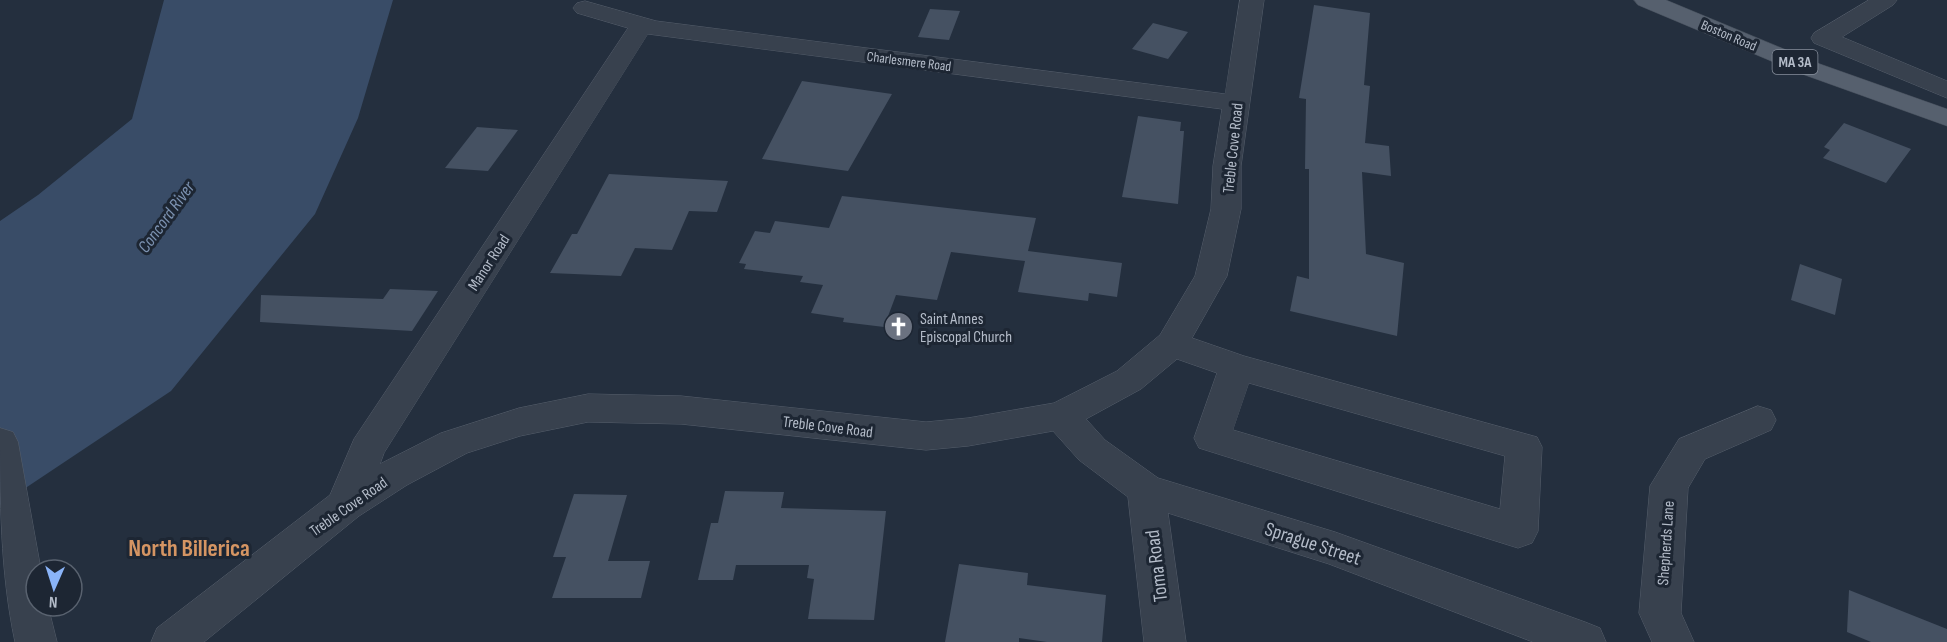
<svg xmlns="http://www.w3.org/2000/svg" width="1947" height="642" font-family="'Sofia Sans Condensed',sans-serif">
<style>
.water{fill:#394c67}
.building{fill:#455162}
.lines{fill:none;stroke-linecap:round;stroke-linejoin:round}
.minor-casing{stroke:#565f6c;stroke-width:1}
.major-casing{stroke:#414a57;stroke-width:1}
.minor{fill:#38414e;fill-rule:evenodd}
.major{fill:#56606e;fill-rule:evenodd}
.labels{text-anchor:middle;stroke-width:6;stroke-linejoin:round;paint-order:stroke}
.far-street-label{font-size:14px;fill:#b4bcc9;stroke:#1d2633}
.shield{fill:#1d2633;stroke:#878f9c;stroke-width:1.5}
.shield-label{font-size:15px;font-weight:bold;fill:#b4bcc9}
.street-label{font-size:16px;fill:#b4bcc9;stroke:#1d2633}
.poi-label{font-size:16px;fill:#b4bcc9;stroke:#1d2633;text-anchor:start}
.water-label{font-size:18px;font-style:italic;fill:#7c92b1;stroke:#1d2633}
.near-street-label{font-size:20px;fill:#b4bcc9;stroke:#1d2633}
.near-quarter-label{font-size:24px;font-weight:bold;fill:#d59563;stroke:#1d2633}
</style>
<rect width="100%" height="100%" fill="#242f3e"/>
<path class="water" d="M 164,0 L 393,0 L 358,118 L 315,214 L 171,391 L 0,505 L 0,221 L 38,195 L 132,119 Z"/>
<path class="building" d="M 1314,5 L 1370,13 L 1364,85 L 1370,86 L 1365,143 L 1389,146 L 1391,176 L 1362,172 L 1366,254 L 1404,263 L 1397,336 L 1290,311 L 1297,276 L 1309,279 L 1309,169 L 1305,169 L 1306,99 L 1299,98 Z
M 930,9 L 960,11 L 949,40 L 918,37 Z
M 1153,23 L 1188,32 L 1168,59 L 1132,49 Z
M 802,81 L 892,94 L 848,171 L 762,159 Z
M 1138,116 L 1181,122 L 1180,131 L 1184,131 L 1178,204 L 1122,197 Z
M 1844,123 L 1911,149 L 1886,183 L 1823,158 L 1830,150 L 1824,147 Z
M 477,127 L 518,130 L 488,171 L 445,168 Z
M 609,174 L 728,181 L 717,212 L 689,211 L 672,250 L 635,248 L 621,276 L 550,273 L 572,234 L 577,234 Z
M 842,196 L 1036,218 L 1028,251 L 1122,263 L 1117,297 L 1089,293 L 1088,301 L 1018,292 L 1025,261 L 951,252 L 937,300 L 896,295 L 884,327 L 843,322 L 844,318 L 811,313 L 823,285 L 800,282 L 803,276 L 744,269 L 746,264 L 739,263 L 755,231 L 770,233 L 775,221 L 829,228 Z
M 1800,264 L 1842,279 L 1835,315 L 1791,300 Z
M 390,289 L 438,291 L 412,331 L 260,322 L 261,295 L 383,299 Z
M 725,491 L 784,492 L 781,508 L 886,511 L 874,620 L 808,619 L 814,579 L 807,578 L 809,565 L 736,565 L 733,580 L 698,580 L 711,523 L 718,523 Z
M 574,494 L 627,495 L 608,561 L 650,561 L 641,598 L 552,598 L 566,557 L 553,557 Z
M 959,564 L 1028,573 L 1027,585 L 1106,595 L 1102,642 L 1047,642 L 1019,638 L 1019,642 L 945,642 Z
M 1849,590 L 1947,629 L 1947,642 L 1871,642 L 1847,632 Z"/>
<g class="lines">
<defs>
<path id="minor" d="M 1240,0 L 1264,0 L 1241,166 L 1241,209 L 1227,276 L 1192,338 L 1244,356 L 1537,437 L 1542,447 L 1538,531 L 1532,543 L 1518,548 L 1199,448 L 1194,438 L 1217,373 L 1177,359 L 1141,389 L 1086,419 L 1105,440 L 1158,478 L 1335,532 L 1585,622 L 1600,628 L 1606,642 L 1533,642 L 1329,564 L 1168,513 L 1186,642 L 1144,642 L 1128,497 L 1079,460 L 1053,431 L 968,446 L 926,450 L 681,424 L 588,422 L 520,436 L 467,453 L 407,485 L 359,516 L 204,642 L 151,642 L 157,628 L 330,495 L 354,439 L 628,28 L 577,13 L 573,8 L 577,3 L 585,1 L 656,21 L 1225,94 ZM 648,34 L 1222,109 L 1213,166 L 1211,209 L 1195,276 L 1160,335 L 1117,371 L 1054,403 L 968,418 L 926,422 L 681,396 L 588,394 L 519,408 L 441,433 L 380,464 L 384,453 ZM 1249,383 L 1505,456 L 1500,509 L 1233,430 Z
M 1869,0 L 1897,0 L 1893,5 L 1842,37 L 1947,81 L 1947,98 L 1814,43 L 1811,38 L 1814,33 Z
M 1758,406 L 1771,410 L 1776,420 L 1771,430 L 1705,459 L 1688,488 L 1681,613 L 1694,642 L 1652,642 L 1639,613 L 1650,486 L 1679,439 Z
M 0,428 L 13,432 L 18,442 L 41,570 L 36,570 L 36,606 L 48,606 L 57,642 L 15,642 C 0,571 0,500 0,428 Z"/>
<path id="major" d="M 1634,0 L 1666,0 L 1820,64 L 1947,109 L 1947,126 L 1802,74 L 1638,5 Z"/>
</defs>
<use href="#minor" class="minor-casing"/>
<use href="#major" class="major-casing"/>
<use href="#minor" class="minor"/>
<use href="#major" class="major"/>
</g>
<defs>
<symbol id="church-disc" viewBox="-11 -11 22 22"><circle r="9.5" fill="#6b7280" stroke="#1d2633"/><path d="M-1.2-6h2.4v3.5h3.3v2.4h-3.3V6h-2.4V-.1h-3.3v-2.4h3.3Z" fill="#fff"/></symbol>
</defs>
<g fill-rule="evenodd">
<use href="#church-disc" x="882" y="310" width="33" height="33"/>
</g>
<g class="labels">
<g class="far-street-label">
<text transform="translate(1729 35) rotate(23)" y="5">Boston Road</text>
<text transform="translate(909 61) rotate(7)" y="5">Charlesmere Road</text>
</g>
<rect class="shield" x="1772.5" y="50" width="45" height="24" rx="4.5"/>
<g class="shield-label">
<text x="1795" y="67">MA 3A</text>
</g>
<g class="street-label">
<text transform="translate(1232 148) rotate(-84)" y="6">Treble Cove Road</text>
<text transform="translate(488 262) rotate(-57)" y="6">Manor Road</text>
<text transform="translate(828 426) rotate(7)" y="6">Treble Cove Road</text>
<text transform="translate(348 506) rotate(-35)" y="6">Treble Cove Road</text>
<text transform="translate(1665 543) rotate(-86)" y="6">Shepherds Lane</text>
</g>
<g class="poi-label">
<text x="920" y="324">Saint Annes<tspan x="920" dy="18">Episcopal Church</tspan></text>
</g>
<g class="water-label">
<text transform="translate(166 217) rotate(-54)" y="6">Concord River</text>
</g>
<g class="near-street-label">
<text transform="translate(1313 543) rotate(18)" y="7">Sprague Street</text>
<text transform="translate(1156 566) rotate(-97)" y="7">Toma Road</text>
</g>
<g class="near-quarter-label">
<text x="189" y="556">North Billerica</text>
</g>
</g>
<g transform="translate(54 588) rotate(183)"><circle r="28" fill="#1d2633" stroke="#59626f" stroke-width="1.5"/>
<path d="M0-4.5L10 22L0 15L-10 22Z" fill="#8ab4f8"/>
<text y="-9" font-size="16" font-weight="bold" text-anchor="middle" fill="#b4bcc9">N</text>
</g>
</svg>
